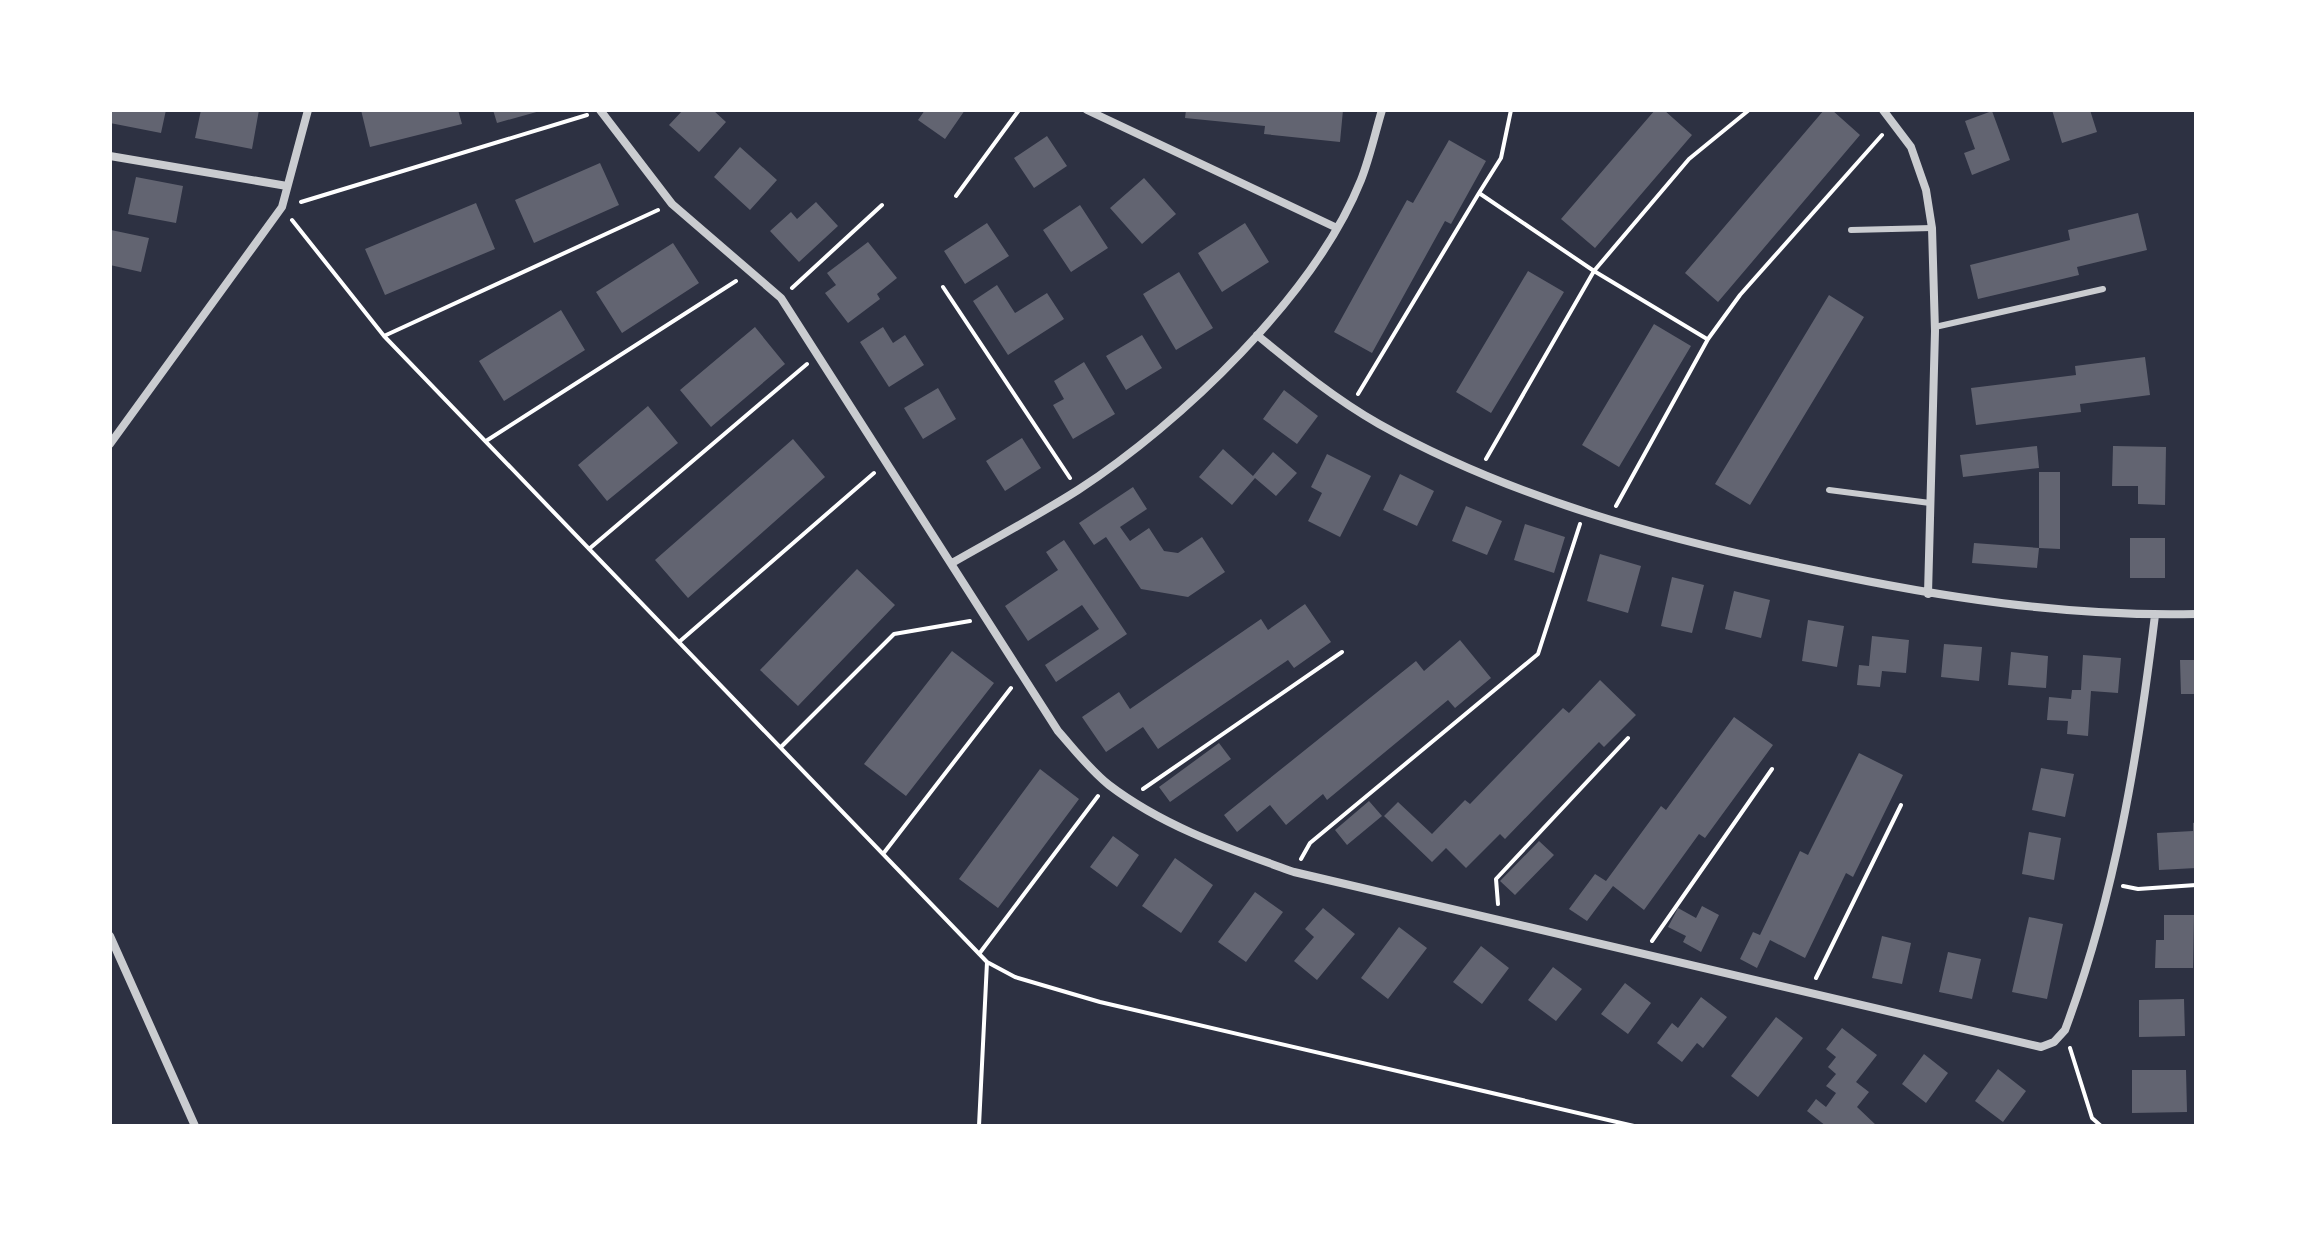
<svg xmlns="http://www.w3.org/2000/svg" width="2306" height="1236" font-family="Roboto,sans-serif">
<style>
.building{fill:#626471}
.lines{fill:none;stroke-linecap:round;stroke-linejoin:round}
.path{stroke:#fff;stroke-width:4}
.service{stroke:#caccd0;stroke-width:6}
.minor{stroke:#caccd0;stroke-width:8}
</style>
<rect width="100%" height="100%" fill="#2d3142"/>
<path class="building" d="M 110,110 L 166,110 L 161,133 L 110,123 Z
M 201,110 L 259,110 L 252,149 L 195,138 Z
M 361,110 L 458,110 L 462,124 L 370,147 Z
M 493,110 L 540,110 L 540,111 L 497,123 Z
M 683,110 L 713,110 L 726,122 L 699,152 L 669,125 Z
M 925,110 L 965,110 L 945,139 L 918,120 Z
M 1186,110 L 1343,110 L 1340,142 L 1264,134 L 1265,126 L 1185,118 Z
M 1655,110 L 1664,110 L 1692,135 L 1595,248 L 1561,219 Z
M 1824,110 L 1832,110 L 1860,135 L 1718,302 L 1685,273 Z
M 2052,110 L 2090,110 L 2097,132 L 2062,143 Z
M 1992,111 L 2010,160 L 1972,175 L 1964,153 L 1975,149 L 1965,121 Z
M 1047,136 L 1067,166 L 1034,188 L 1014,158 Z
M 1449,140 L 1486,161 L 1451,224 L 1445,221 L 1372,353 L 1334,332 L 1407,200 L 1413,203 Z
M 740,147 L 777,180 L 750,210 L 714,177 Z
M 600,163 L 619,205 L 534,243 L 515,200 Z
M 136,177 L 183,186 L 176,223 L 128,214 Z
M 1144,178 L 1176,214 L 1142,244 L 1110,208 Z
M 816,202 L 838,226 L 799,262 L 770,231 L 791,212 L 797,219 Z
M 476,203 L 495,249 L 385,295 L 365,249 Z
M 1080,205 L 1108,248 L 1071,272 L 1043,230 Z
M 2138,213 L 2147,250 L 2077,267 L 2079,275 L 1978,299 L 1970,265 L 2070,240 L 2068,230 Z
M 987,223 L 1009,256 L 965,284 L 944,251 Z
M 1245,223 L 1269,262 L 1222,292 L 1198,253 Z
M 111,230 L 149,238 L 141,272 L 110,265 Z
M 868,242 L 897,278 L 877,294 L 880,299 L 848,323 L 825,293 L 836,285 L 827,273 Z
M 673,243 L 699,283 L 622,333 L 596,292 Z
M 1528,271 L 1564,292 L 1491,413 L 1456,392 Z
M 1179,272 L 1213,328 L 1176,350 L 1143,294 Z
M 997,285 L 1015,313 L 1047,293 L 1064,319 L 1008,355 L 973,301 Z
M 1829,295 L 1864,317 L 1750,505 L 1715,484 Z
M 561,310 L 585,350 L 504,401 L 479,361 Z
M 1654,324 L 1691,346 L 1619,467 L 1582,445 Z
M 755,327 L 785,364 L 711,427 L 680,390 Z
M 883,327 L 893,343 L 905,335 L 924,365 L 889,387 L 860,342 Z
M 1142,335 L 1162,368 L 1126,390 L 1106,356 Z
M 2145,357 L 2150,395 L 2080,404 L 2081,412 L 1976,425 L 1971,388 L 2076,375 L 2075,366 Z
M 1084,362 L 1115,414 L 1073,439 L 1053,405 L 1064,399 L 1054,381 Z
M 938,388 L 956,419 L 923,439 L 904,408 Z
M 1284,390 L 1318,416 L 1297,444 L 1263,419 Z
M 648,406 L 678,443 L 607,501 L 578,465 Z
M 1022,438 L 1041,468 L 1005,491 L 986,461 Z
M 793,439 L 825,477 L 688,598 L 655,560 Z
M 2037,446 L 2039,468 L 1963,477 L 1960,455 Z
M 2113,446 L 2166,447 L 2165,505 L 2138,504 L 2138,486 L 2112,486 Z
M 1223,449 L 1253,476 L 1273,452 L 1297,473 L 1276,496 L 1255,478 L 1232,505 L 1199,477 Z
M 1327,454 L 1371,476 L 1340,537 L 1308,521 L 1322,493 L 1311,487 Z
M 2039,472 L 2060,472 L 2060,549 L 2039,548 Z
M 1400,474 L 1434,491 L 1417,526 L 1383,510 Z
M 1133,487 L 1147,509 L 1120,527 L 1130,541 L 1149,528 L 1164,551 L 1178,553 L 1202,537 L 1225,572 L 1188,597 L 1141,589 L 1106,537 L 1094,545 L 1079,523 Z
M 1466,506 L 1502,521 L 1487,555 L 1452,541 Z
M 1525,524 L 1565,537 L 1554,573 L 1514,560 Z
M 2130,538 L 2165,538 L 2165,578 L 2130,578 Z
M 1064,540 L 1127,634 L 1056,682 L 1045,665 L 1099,629 L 1082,605 L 1028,641 L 1005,606 L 1058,570 L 1046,552 Z
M 1974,543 L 2039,548 L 2037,568 L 1972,563 Z
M 1600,554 L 1641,566 L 1628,613 L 1587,601 Z
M 857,569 L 895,605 L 798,706 L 760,670 Z
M 1672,577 L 1704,585 L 1692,633 L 1661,626 Z
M 1734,591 L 1770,600 L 1761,638 L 1725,629 Z
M 1305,604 L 1331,642 L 1294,668 L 1288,660 L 1158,749 L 1143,727 L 1106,752 L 1082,717 L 1119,692 L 1130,709 L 1261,619 L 1268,630 Z
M 1808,620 L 1844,626 L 1837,667 L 1802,661 Z
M 1872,636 L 1909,640 L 1906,673 L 1882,671 L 1880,687 L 1857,685 L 1859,665 L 1869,666 Z
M 1460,640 L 1491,678 L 1455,708 L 1448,700 L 1327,800 L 1323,794 L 1286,825 L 1270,805 L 1237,832 L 1224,815 L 1416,661 L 1424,671 Z
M 1944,644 L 1982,647 L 1979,681 L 1941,677 Z
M 952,651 L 994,683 L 906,796 L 864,764 Z
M 2011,652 L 2048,656 L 2046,688 L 2008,685 Z
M 2083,655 L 2121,658 L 2118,693 L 2091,691 L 2088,736 L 2067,734 L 2068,721 L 2047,720 L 2049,697 L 2071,699 L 2072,690 L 2081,690 Z
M 2180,660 L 2196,660 L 2196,694 L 2181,694 Z
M 1600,680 L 1636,715 L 1604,747 L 1599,742 L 1505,839 L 1500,834 L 1466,868 L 1446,848 L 1432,862 L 1384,816 L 1398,802 L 1432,834 L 1465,800 L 1470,804 L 1563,708 L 1569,713 Z
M 1734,717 L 1773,745 L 1705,838 L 1699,834 L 1644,910 L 1613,886 L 1587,921 L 1569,909 L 1595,874 L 1606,881 L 1661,806 L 1666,810 Z
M 1219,743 L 1231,759 L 1170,802 L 1159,787 Z
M 1859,753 L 1903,775 L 1853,877 L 1846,873 L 1805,958 L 1770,940 L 1757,968 L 1740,959 L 1753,932 L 1760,935 L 1800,851 L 1808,855 Z
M 2041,768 L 2074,774 L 2065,817 L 2032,810 Z
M 1040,769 L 1079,799 L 998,908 L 959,879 Z
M 1369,801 L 1382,816 L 1347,845 L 1335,830 Z
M 2196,822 L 2196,868 L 2159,870 L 2157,833 L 2193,831 L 2193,823 Z
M 2029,832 L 2061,838 L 2054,880 L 2022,874 Z
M 1113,836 L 1139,855 L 1117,887 L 1090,867 Z
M 1539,841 L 1554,855 L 1515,895 L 1500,881 Z
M 1175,858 L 1213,885 L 1181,933 L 1142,906 Z
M 1255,892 L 1283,912 L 1246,962 L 1218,942 Z
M 1702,906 L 1719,915 L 1701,952 L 1683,942 L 1686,936 L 1668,927 L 1678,908 L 1696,918 Z
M 1323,908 L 1355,934 L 1317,980 L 1294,961 L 1314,937 L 1305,929 Z
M 2164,915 L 2194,915 L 2193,968 L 2155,968 L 2156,940 L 2164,940 Z
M 2029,917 L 2063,924 L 2047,999 L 2012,992 Z
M 1399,927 L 1427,948 L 1388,999 L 1361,978 Z
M 1882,936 L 1911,943 L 1902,984 L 1872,978 Z
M 1481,946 L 1509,968 L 1482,1004 L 1453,982 Z
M 1948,952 L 1981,959 L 1972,999 L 1939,992 Z
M 1553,967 L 1582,989 L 1556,1021 L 1528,1000 Z
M 1625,983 L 1651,1003 L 1628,1034 L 1601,1014 Z
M 1701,997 L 1727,1017 L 1703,1048 L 1697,1043 L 1682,1062 L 1657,1043 L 1672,1023 L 1678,1028 Z
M 2184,999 L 2185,1036 L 2139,1037 L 2139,1000 Z
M 1776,1017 L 1803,1038 L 1758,1097 L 1731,1076 Z
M 1842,1028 L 1877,1055 L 1856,1082 L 1869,1092 L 1857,1107 L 1877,1126 L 1826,1126 L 1807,1111 L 1816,1099 L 1826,1107 L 1836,1093 L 1826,1086 L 1836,1074 L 1828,1067 L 1836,1057 L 1826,1049 Z
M 1924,1054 L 1948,1073 L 1926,1103 L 1902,1084 Z
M 1998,1069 L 2026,1091 L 2003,1122 L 1975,1101 Z
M 2132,1070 L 2186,1070 L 2187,1112 L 2132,1113 Z"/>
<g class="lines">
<path class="path" d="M 1511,110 L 1501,158 L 1479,193 L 1594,271 L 1707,339
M 956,196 L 1019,110
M 301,202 L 587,115
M 292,220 L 384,336 L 987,962 L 1015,977 L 1100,1002 L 1634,1126
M 943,287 L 1070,478
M 792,288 L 882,205
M 384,336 L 658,210
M 1358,394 L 1479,193
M 486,441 L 736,281
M 1486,459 L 1594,271 L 1689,159 L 1749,110
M 1616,506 L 1708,339 L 1740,295 L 1882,135
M 589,549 L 807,364
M 679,642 L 874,473
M 781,747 L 894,634 L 970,621
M 1143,789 L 1342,652
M 883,854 L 1011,688
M 1301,859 L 1310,843 L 1538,654 L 1580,524
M 2123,886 L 2138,889 L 2196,885
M 1498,904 L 1496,879 L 1628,738
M 1652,941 L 1772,769
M 979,954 L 1098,796
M 1816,978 L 1901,805
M 2070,1048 L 2092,1118 L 2101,1126
M 979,1126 L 987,962"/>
<path class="service" d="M 1851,230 L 1932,228
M 1935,327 L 2103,289
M 1829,490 L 1930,503"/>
<path class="minor" d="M 600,110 L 672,204 L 781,298 L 1058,731 C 1074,749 1090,770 1109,785 C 1164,827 1230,849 1294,872 L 2041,1047 L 2054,1042 L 2065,1030 C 2115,896 2138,756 2155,615
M 1087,110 L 1337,228
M 1883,110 L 1911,147 L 1926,190 L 1932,228 L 1935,331 L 1928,594
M 110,156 L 287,186
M 1257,335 C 1296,367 1335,399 1379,424 C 1513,499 1664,539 1813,570 C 1939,597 2066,617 2196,614
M 110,444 L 282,207 L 308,110
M 952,563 C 994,539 1037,516 1078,490 C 1181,423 1315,295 1361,180 C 1370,157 1375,133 1382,110
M 110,936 L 195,1126"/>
</g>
<rect width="2306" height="1236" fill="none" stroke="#ffffff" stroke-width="224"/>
</svg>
